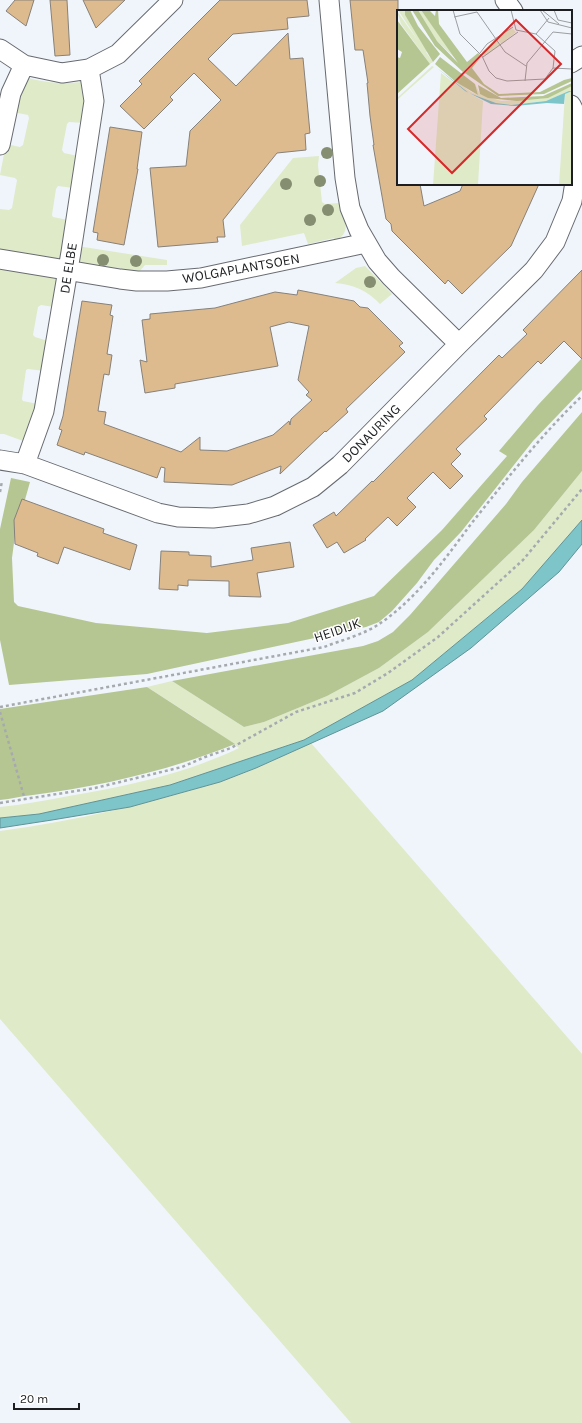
<svg xmlns="http://www.w3.org/2000/svg" width="582" height="1423" font-family="Karla,sans-serif">
<style>
.green{fill:#dfeac9}
.forest{fill:#b6c692}
.water{fill:#7ec5c9;stroke:#619396}
.building{fill:#debb8e;stroke:#85817b}
.lines{fill:none;stroke-linecap:round;stroke-linejoin:round}
.minor-casing{stroke:#676b71;stroke-width:21}
.path{stroke:#a6aaaf;stroke-width:2.5;stroke-dasharray:3 3;stroke-linecap:butt}
.minor{stroke:#fff;stroke-width:19}
.tree{fill:#858e71}
.labels{text-anchor:middle;stroke-width:3;stroke-linejoin:round;paint-order:stroke}
.street-label{font-size:14px;fill:#1c1e20;stroke:#fff}
.inset-road{fill:none;stroke:#9b9fa3;stroke-width:1}
.view{fill:#d62828;fill-opacity:0.15;stroke:#d62828;stroke-width:2}
.inset-edge{fill:none;stroke:#1c1e20;stroke-width:2}
</style>
<rect width="100%" height="100%" fill="#f0f5fb"/>
<path class="green" d="M 25,77 C 45,83 62,84 82,82 L 87,101 L 84,123 L 69,122 L 67,124 L 62,150 L 64,153 L 78,156 L 73,188 L 58,186 L 56,189 L 52,215 L 53,217 L 68,220 L 62,259 L 58,262 L 0,253 L 0,209 L 9,210 L 12,208 L 17,180 L 15,178 L 0,175 L 6,144 L 20,147 L 23,145 L 29,118 L 28,115 L 13,112 Z
M 319,156 L 318,165 L 322,202 L 325,204 L 339,203 C 344,218 353,232 335,241 L 334,238 L 308,244 L 304,233 L 242,246 L 240,225 L 293,158 Z
M 77,246 L 167,260 L 167,265 L 145,265 L 139,272 L 98,265 L 94,268 L 82,266 L 76,257 Z
M 0,266 L 58,276 L 54,307 L 41,305 L 38,307 L 33,335 L 35,337 L 48,341 L 44,371 L 28,369 L 26,370 L 22,399 L 23,401 L 38,404 L 26,442 L 4,434 L 0,434 Z
M 365,266 L 392,294 L 380,304 C 368,291 353,284 335,283 L 356,268 Z
M 582,471 L 582,520 L 522,589 L 412,680 L 304,740 L 170,785 L 39,814 L 0,818 L 0,807 C 23,805 46,800 69,796 C 127,786 185,774 239,748 L 197,719 L 147,687 L 172,681 L 244,727 L 264,722 L 327,696 L 379,668 L 428,632 L 534,530 Z
M 311,743 L 582,1054 L 582,1423 L 351,1423 L 0,1019 L 0,831 C 74,821 148,804 219,782 C 251,772 281,757 311,743 Z"/>
<path class="forest" d="M 582,358 L 582,390 L 533,441 L 461,532 L 434,560 L 417,583 L 392,611 L 379,622 L 366,627 L 147,674 L 9,685 L 0,640 L 0,529 L 11,478 L 30,482 L 15,535 L 12,558 L 14,602 L 18,606 L 96,623 L 207,633 L 288,623 L 374,596 L 442,530 L 507,456 L 499,451 L 538,405 Z
M 582,412 L 582,471 L 534,530 L 428,632 L 379,668 L 327,696 L 264,722 L 244,727 L 172,681 L 363,646 L 378,641 L 393,632 L 410,615 L 506,504 L 522,482 Z
M 147,687 L 235,744 C 171,770 102,786 33,795 C 22,796 11,799 0,800 L 0,709 Z"/>
<path class="water" d="M 582,520 L 582,544 L 559,572 L 471,648 L 383,711 L 256,768 L 220,782 L 130,807 L 52,820 L 0,828 L 0,818 L 39,814 L 170,785 L 304,740 L 412,680 L 522,589 Z"/>
<path class="building" d="M 15,0 L 34,0 L 26,26 L 6,11 Z
M 50,0 L 67,0 L 70,55 L 55,56 Z
M 83,0 L 125,0 L 96,28 Z
M 220,0 L 307,0 L 309,16 L 287,18 L 288,29 L 233,34 L 208,59 L 236,86 L 288,33 L 290,59 L 303,58 L 310,133 L 305,134 L 306,150 L 277,153 L 223,220 L 225,237 L 217,237 L 218,242 L 158,247 L 150,168 L 186,166 L 190,131 L 221,100 L 194,73 L 170,97 L 173,100 L 144,129 L 120,106 L 142,84 L 139,81 Z
M 350,0 L 398,0 L 398,184 L 420,184 L 424,206 L 460,191 L 463,184 L 539,184 L 511,246 L 462,294 L 448,280 L 445,284 L 392,231 L 391,224 L 386,219 L 373,145 L 374,145 L 370,116 L 367,83 L 368,83 L 363,50 L 355,50 Z
M 110,127 L 142,132 L 137,169 L 138,169 L 124,245 L 97,240 L 98,233 L 93,232 Z
M 582,270 L 582,359 L 564,341 L 541,364 L 538,361 L 484,416 L 487,419 L 456,449 L 461,454 L 451,464 L 463,476 L 450,489 L 433,472 L 407,498 L 416,507 L 397,526 L 388,517 L 365,539 L 366,540 L 344,553 L 337,542 L 327,548 L 313,525 L 334,512 L 336,516 L 372,481 L 373,482 L 499,355 L 502,358 L 527,334 L 523,330 Z
M 298,290 L 354,301 L 360,307 L 368,308 L 403,343 L 399,346 L 405,352 L 346,409 L 348,412 L 326,432 L 325,431 L 280,474 L 281,466 L 232,485 L 164,482 L 165,468 L 161,467 L 157,478 L 85,452 L 84,455 L 57,445 L 62,430 L 59,429 L 63,416 L 82,301 L 112,305 L 110,315 L 113,316 L 107,354 L 112,355 L 109,375 L 104,374 L 98,411 L 106,412 L 104,424 L 181,452 L 200,437 L 200,450 L 227,451 L 273,435 L 289,421 L 290,425 L 291,419 L 312,400 L 306,395 L 309,392 L 298,380 L 309,326 L 289,322 L 270,327 L 278,366 L 175,384 L 175,388 L 145,393 L 140,360 L 147,362 L 142,320 L 150,319 L 150,314 L 215,308 L 275,292 L 297,295 Z
M 22,499 L 104,529 L 103,533 L 137,545 L 130,570 L 64,547 L 58,564 L 37,556 L 38,553 L 15,544 L 14,520 Z
M 290,542 L 294,567 L 257,573 L 261,597 L 229,596 L 229,581 L 188,580 L 188,586 L 178,585 L 178,590 L 159,589 L 161,551 L 189,552 L 189,555 L 211,556 L 211,567 L 253,560 L 251,548 Z"/>
<g class="lines">
<defs>
<path id="minor" d="M 329,0 L 345,178 L 350,208 L 359,230 L 377,261 L 391,277 L 459,344
M 505,0 L 513,11
M 0,49 L 24,65 L 62,73 L 89,69 L 118,54 L 173,0
M 571,63 L 582,56
M 0,145 L 11,93 L 24,65
M 0,259 L 120,279 L 137,281 L 167,281 L 201,278 L 366,243
M 0,460 L 25,464 L 158,513 L 178,517 L 213,518 L 248,514 L 275,506 L 313,487 L 340,465 L 459,344 L 534,270 L 555,242 L 572,201 L 578,163 L 577,140 L 573,109 L 571,105
M 25,464 L 44,411 L 71,252 L 94,101 L 89,69"/>
</defs>
<use href="#minor" class="minor-casing"/>
<path class="path" d="M 0,492 L 2,481
M 0,707 L 324,647 C 342,640 366,634 382,622 C 418,597 445,559 471,524 C 506,480 541,435 582,396
M 0,712 L 25,800
M 0,803 L 95,788 L 182,767 L 205,757 L 231,748 L 296,712 L 355,693 L 388,673 L 438,637 L 523,560 L 582,489"/>
<use href="#minor" class="minor"/>
</g>
<g class="tree">
<circle cx="327" cy="153" r="6"/>
<circle cx="320" cy="181" r="6"/>
<circle cx="286" cy="184" r="6"/>
<circle cx="328" cy="210" r="6"/>
<circle cx="310" cy="220" r="6"/>
<circle cx="103" cy="260" r="6"/>
<circle cx="136" cy="261" r="6"/>
<circle cx="370" cy="282" r="6"/>
</g>
<g class="labels">
<g class="street-label">
<text transform="translate(68 268) rotate(-81)" y="5">DE ELBE</text>
<text transform="translate(241 268) rotate(-10)" y="5">WOLGAPLANTSOEN</text>
<text transform="translate(371 433) rotate(-45)" y="5">DONAURING</text>
<text transform="translate(337 630) rotate(-19)" y="5">HEIDIJK</text>
</g>
</g>
<g transform="translate(397 10)">
<rect width="175" height="175" fill="#f0f5fb"/>
<path d="M 1,0 L 8,0 L 8,5 L 30,41 L 29,43 ZM 21,0 L 24,0 L 62,52 L 40,31 ZM 0,1 L 36,52 L 33,54 L 4,14 ZM 115,18 L 119,22 L 104,34 L 100,28 ZM 98,29 L 103,35 L 88,46 L 85,42 ZM 35,56 L 37,57 L 0,90 L 0,88 ZM 44,63 L 68,81 L 86,91 L 81,175 L 36,175 ZM 48,63 L 74,82 L 81,85 L 78,74 L 83,84 L 104,91 L 143,89 L 175,76 L 175,175 L 162,175 L 168,84 L 174,81 L 149,91 L 114,95 L 99,93 L 72,83 Z" fill="#dfeac9"/>
<path d="M 8,0 L 13,0 L 21,16 L 43,44 L 36,52 L 8,5 ZM 15,0 L 21,0 L 40,31 L 61,53 L 24,0 L 32,0 L 38,6 L 39,0 L 41,0 L 42,14 L 70,52 L 81,43 L 83,45 L 66,62 L 38,36 ZM 0,10 L 33,54 L 0,84 L 0,47 L 3,48 L 5,42 L 0,39 ZM 43,47 L 78,74 L 81,85 L 59,72 L 38,54 ZM 84,47 L 75,58 L 87,74 L 102,84 L 143,82 L 167,70 L 175,68 L 175,71 L 147,84 L 101,86 L 68,63 ZM 175,73 L 175,76 L 151,88 L 120,91 L 91,88 L 83,84 L 81,75 L 104,88 L 146,86 Z" fill="#b6c692"/>
<path d="M 40,58 L 72,83 L 99,93 L 114,95 L 149,91 L 172,81 L 175,81 L 168,84 L 167,94 L 150,93 L 118,96 L 94,94 L 68,81 Z" fill="#7ec5c9"/>
<path class="inset-road" d="M 56,0 L 63,24 L 85,46 L 92,61 L 99,68 L 110,71 L 148,69 L 156,58 L 158,41 L 139,24 L 119,20 L 114,0M 143,0 L 151,12 L 175,18M 145,0 L 162,14M 157,0 L 161,10 L 175,13M 57,7 L 80,2 L 108,42 L 129,56M 139,24 L 152,8M 83,43 L 90,34 L 116,17M 86,47 L 121,22M 156,58 L 175,59M 128,71 L 130,53 L 156,22 L 175,24"/>
<path class="view" d="M 119,10 L 164,54 L 55,163 L 11,119 Z"/>
<rect width="175" height="175" class="inset-edge"/>
</g>
<path d="M14 1403v6h65v-6" fill="none" stroke="#1c1e20" stroke-width="2"/>
<text x="20" y="1403" font-size="12" fill="#1c1e20" stroke="#ffffff" stroke-width="3" paint-order="stroke">20 m</text>
</svg>
